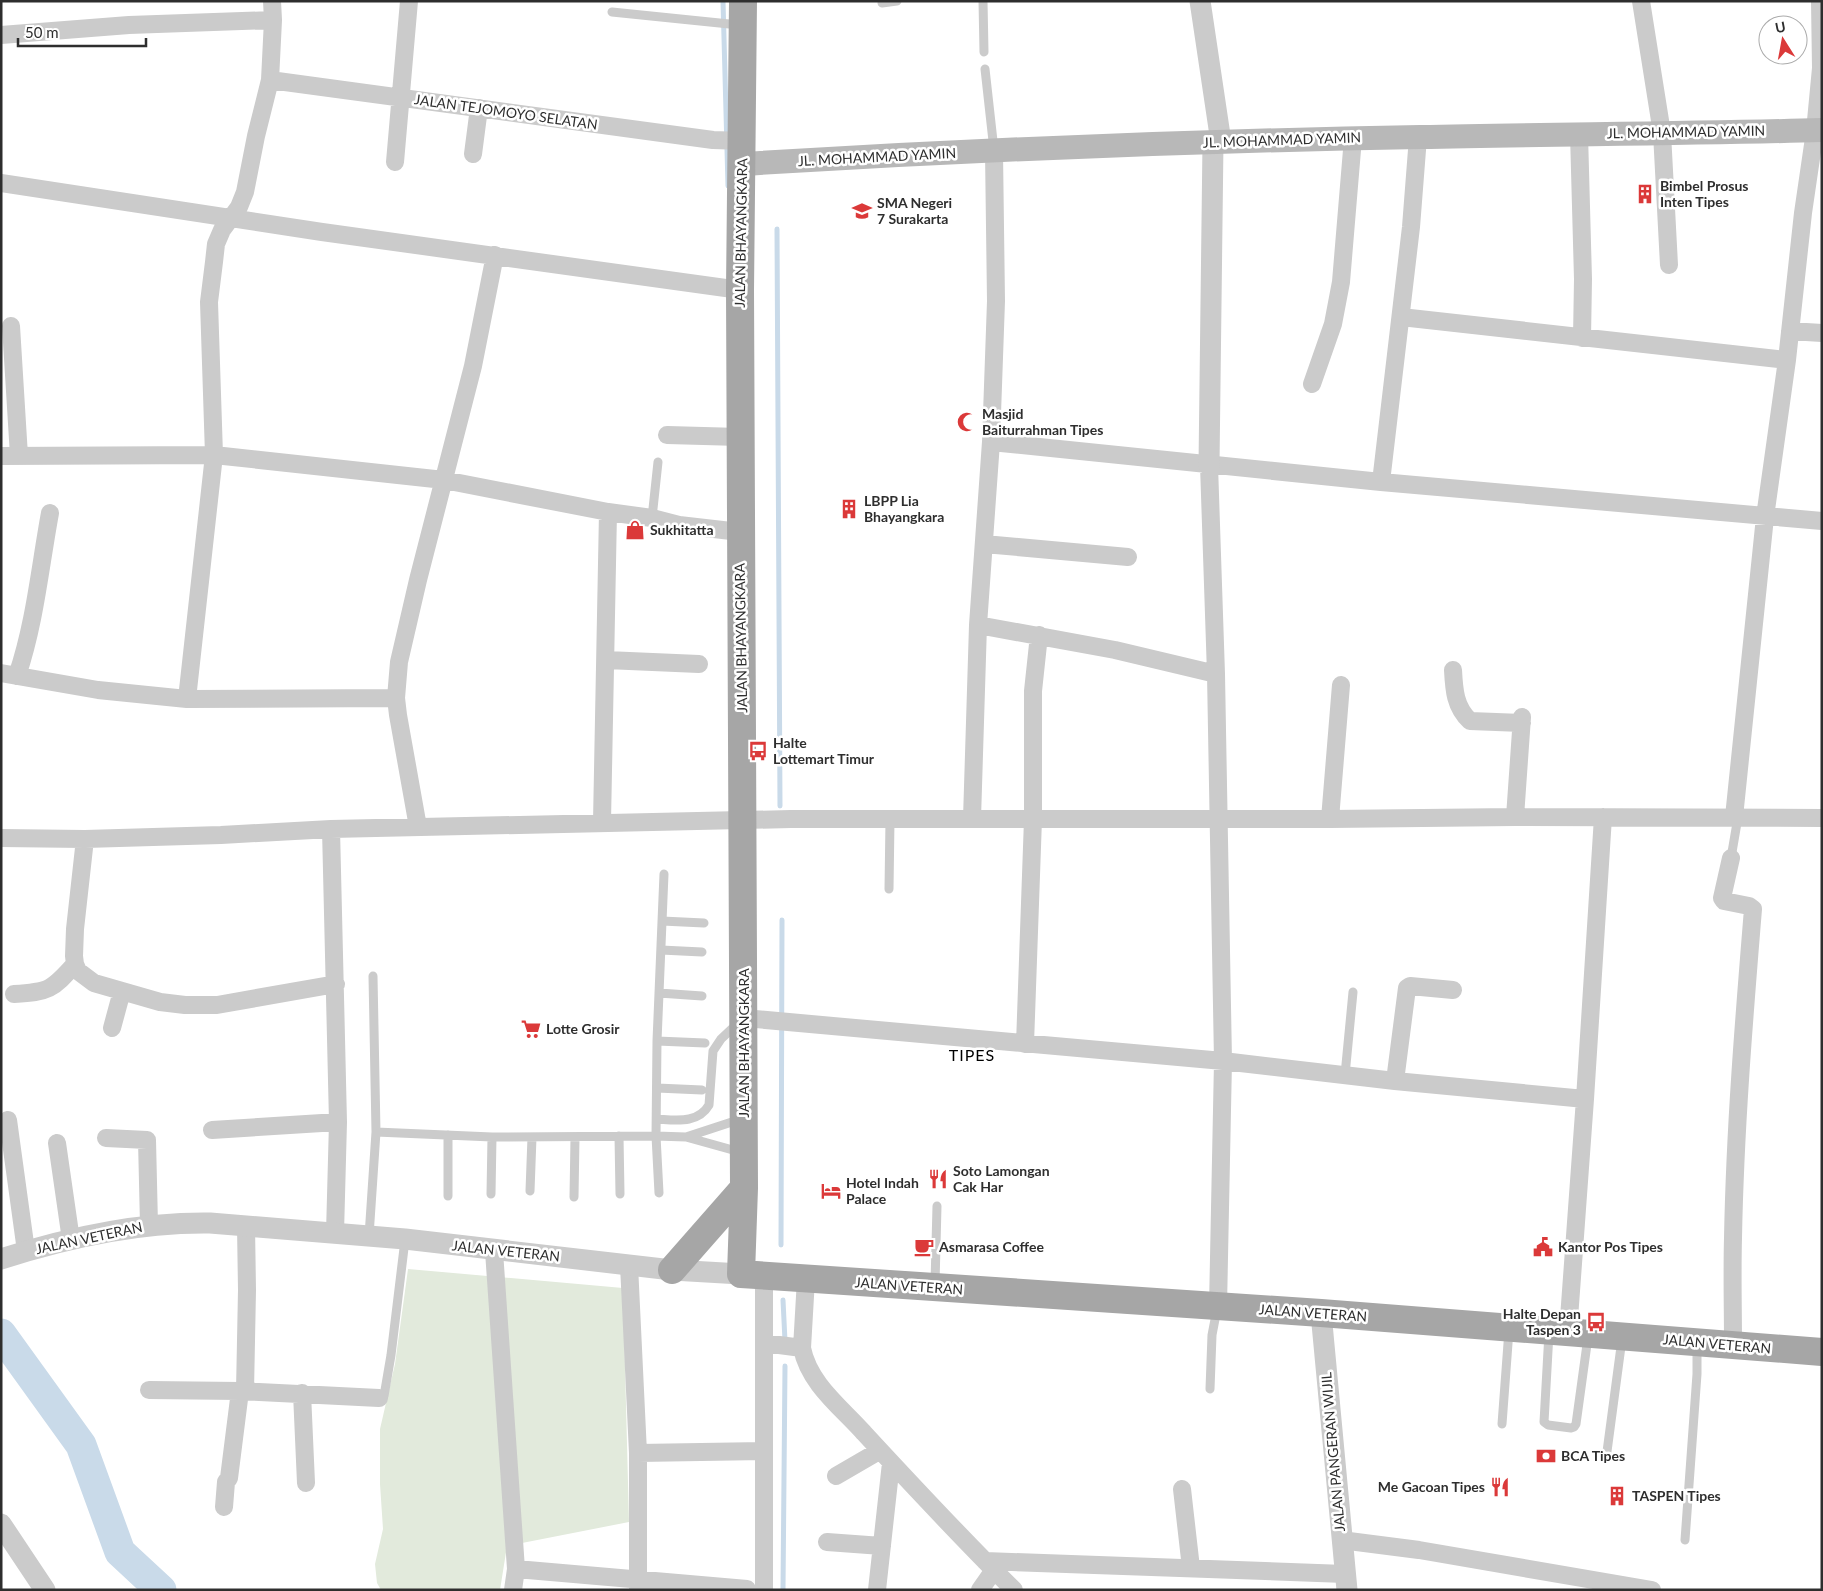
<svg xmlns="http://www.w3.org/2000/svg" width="1823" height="1591" font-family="Lato,sans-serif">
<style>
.green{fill:#e2eadc}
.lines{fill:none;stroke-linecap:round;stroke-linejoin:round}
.stream{stroke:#c9dae9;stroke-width:5}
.river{stroke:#c9dae9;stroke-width:31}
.service{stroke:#cbcbcb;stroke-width:9}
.minor{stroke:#cbcbcb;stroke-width:18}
.tertiary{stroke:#cbcbcb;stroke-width:21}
.secondary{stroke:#b8b8b8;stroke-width:24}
.primary{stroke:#a6a6a6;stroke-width:28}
.labels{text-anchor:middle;stroke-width:5;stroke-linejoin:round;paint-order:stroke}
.street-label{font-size:14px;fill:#2e2e2e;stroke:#fff}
.poi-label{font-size:14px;font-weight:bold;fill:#2e2e2e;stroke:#fff;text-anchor:start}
.quarter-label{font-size:16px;letter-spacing:1px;fill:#000;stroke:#fff}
</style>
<rect width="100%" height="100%" fill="#fff"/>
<path class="green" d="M 408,1269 L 623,1288 L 629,1522 L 507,1546 L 500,1590 L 381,1590 L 377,1583 L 375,1564 L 383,1529 L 380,1484 L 380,1429 L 395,1364 Z"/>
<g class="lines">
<path class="stream" d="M 723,1 L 728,186
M 777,229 L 780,806
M 781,1245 L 782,920
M 783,1300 L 785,1341
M 783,1590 L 785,1366"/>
<path class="river" d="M 1,1334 L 81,1445 L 120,1552 L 161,1590"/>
<path class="service" d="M 983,1 L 984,52
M 882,3 L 897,1
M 612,12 L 739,25
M 985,69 L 994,150
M 652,518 L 658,462
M 1731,858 L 1738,817
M 664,874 L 657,1041 L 656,1136 L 686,1137 L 740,1152
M 889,889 L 890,820
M 662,921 L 704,923
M 661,950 L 702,952
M 373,976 L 376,1132 L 492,1137 L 656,1136 L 659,1193
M 659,993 L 702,996
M 657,1041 L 705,1043
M 1345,1075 L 1353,992
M 657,1088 L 702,1090
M 657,1119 C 676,1120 698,1124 709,1105 L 713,1051 L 721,1039 L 738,1023
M 448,1135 L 448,1196
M 619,1136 L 620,1194
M 686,1137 L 741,1119
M 530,1191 L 532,1137
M 491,1194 L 492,1137
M 574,1197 L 575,1138
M 369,1236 L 376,1132
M 935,1284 L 937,1206
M 1549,1333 L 1544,1422 L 1548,1425 L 1571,1428 L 1574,1427 L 1576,1424 L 1588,1337
M 1210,1389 L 1212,1335 L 1217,1309
M 379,1398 L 384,1396 L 391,1355 L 405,1240
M 1502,1424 L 1509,1330
M 1606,1459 L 1622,1339
M 1685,1540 L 1697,1374 L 1697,1345"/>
<path class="minor" d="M 1641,1 L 1662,133 L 1669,265
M 1,35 L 129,25 L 273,20
M 270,80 L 713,140 L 743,141
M 1579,134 L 1583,279 L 1582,338
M 473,154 L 479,108
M 395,162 L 409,1
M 1,183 L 322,232 L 740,290
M 1401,317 L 1787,360
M 11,326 L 19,456
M 1790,331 L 1822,333
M 1312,384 L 1333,324 L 1341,282 L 1353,138
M 667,435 L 740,437
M 991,442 L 1381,482 L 1822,521
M 1,456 L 214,455 L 444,480 L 608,512 L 652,518 L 679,525 L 740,532
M 1209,465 L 1216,674 L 1223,1061 L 1218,1307
M 1381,482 L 1411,227 L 1418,137
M 984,544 L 1128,557
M 978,625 L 1115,650 L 1216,674
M 606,660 L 699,664
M 1453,670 C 1454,690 1455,707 1470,721 L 1522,723
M 1,673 L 98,690 L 187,699 L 396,698
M 17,676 C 35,623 40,567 50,513
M 187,699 L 214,455 L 209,302 L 214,262 L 216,244 L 222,230 L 239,207 L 245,192 L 256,136 L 270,80 L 273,20 L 272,1
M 1515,817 L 1522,717
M 1734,817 L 1765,517 L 1787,360 L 1803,213 L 1815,131 L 1821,68 L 1820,1
M 972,819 L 978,625 L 991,442 L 996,301 L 994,152
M 1330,819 L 1341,685
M 602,822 L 608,512
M 418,827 L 398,715 L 396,698 L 399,662 L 418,580 L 473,366 L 495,255
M 331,829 L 338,1122 L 335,1233
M 1,838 L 85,839 L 221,835 L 331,829 L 791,819 L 1330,819 L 1515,817 L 1822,818
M 85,839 L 75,929 L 74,956 L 75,964 L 78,971 L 94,983 L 160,1002 L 185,1005 L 217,1005 L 336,984
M 1731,858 L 1722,898 L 1724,901 L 1749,906 L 1753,909 C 1744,1019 1735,1129 1733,1238 C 1732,1274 1733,1309 1733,1344
M 14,994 C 49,992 52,990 75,964
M 744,1018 L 1223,1061 L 1395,1081 L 1585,1099
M 112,1028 L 122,991
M 1025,1044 L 1033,819 L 1033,691 L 1039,635
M 1395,1081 L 1407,988 L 1410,986 L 1453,990
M 8,1120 L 26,1251
M 212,1130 L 338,1122
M 106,1138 L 147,1140 L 149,1225
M 57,1143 L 71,1240
M 494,1251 L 516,1569 L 513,1590
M 629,1265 L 638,1453 L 638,1590
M 806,1279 L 802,1348 C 809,1384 842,1408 864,1433 C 913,1486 962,1539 1014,1590
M 1568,1332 L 1585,1099 L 1603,817
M 764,1343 L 802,1348
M 149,1390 L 240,1391 L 379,1398
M 245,1391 L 247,1290 L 246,1226
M 302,1393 L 306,1483
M 638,1453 L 764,1451
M 836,1476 L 879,1451
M 1182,1489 L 1191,1568
M 224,1507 L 226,1482 L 229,1478 L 240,1391
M 1341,1540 L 1419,1550 L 1652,1590
M 827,1542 L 882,1546
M 985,1561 L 1345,1574
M 516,1569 L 747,1589
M 764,1590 L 764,1276
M 877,1590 L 891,1463
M 980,1590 L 994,1570"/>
<path class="tertiary" d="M 1200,1 L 1221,142
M 1209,465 L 1213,142
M 1,1259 C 69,1237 138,1222 210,1223 L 405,1239 L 672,1270 L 741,1274
M 1321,1313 L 1347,1590
M 1,1524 L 45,1590"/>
<path class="secondary" d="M 742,164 C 967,150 1194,141 1420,137 C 1554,134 1688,134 1822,130"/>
<path class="primary" d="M 743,1 L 740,290 L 744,1188 L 741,1274 L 1321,1313 L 1822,1352
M 672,1270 L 744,1188"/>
</g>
<defs>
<symbol id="building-bare" viewBox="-9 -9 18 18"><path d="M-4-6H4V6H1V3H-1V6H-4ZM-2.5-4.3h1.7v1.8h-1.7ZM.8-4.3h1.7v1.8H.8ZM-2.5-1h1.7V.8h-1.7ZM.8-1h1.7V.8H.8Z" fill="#db3939" stroke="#fff" stroke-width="2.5" paint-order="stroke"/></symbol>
<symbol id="school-bare" viewBox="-9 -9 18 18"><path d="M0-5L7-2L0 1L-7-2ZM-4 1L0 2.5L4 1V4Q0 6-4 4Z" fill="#db3939" stroke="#fff" stroke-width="2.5" paint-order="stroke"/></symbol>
<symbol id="mosque-bare" viewBox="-9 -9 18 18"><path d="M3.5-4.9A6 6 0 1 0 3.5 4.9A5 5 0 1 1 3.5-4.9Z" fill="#db3939" stroke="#fff" stroke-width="2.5" paint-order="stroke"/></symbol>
<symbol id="shop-bare" viewBox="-9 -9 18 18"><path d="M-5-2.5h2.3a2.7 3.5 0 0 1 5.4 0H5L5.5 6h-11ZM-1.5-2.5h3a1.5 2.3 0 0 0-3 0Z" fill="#db3939" stroke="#fff" stroke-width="2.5" paint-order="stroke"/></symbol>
<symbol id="bus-bare" viewBox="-9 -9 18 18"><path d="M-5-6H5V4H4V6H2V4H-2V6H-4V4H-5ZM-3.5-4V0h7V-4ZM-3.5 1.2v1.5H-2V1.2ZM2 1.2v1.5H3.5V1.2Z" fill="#db3939" stroke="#fff" stroke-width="2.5" paint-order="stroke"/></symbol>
<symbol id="supermarket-bare" viewBox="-9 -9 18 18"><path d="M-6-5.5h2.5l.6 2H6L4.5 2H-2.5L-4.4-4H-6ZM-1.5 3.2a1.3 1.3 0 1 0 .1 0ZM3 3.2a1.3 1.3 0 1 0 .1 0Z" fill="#db3939" stroke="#fff" stroke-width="2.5" paint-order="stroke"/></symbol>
<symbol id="restaurant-bare" viewBox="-9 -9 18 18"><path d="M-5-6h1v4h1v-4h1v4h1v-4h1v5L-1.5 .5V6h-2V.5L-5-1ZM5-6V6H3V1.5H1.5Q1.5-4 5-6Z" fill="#db3939" stroke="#fff" stroke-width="2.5" paint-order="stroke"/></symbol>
<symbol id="hotel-bare" viewBox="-9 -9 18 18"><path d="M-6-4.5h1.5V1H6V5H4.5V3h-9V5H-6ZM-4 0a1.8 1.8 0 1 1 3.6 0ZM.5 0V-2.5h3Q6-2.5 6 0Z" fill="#db3939" stroke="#fff" stroke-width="2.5" paint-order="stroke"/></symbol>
<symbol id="cafe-bare" viewBox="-9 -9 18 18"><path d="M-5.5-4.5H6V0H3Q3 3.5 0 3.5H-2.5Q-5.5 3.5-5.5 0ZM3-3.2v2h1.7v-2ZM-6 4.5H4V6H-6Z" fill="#db3939" stroke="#fff" stroke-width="2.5" paint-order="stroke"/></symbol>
<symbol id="civic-bare" viewBox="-9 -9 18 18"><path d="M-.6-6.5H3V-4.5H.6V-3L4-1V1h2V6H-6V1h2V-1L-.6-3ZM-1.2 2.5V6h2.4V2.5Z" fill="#db3939" stroke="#fff" stroke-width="2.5" paint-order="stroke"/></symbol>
<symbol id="bank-bare" viewBox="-9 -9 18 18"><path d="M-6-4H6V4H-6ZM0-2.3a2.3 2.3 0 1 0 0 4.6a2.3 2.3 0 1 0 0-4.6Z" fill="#db3939" stroke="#fff" stroke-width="2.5" paint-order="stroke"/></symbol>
</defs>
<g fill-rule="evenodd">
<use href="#building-bare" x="1631" y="180" width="28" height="28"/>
<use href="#school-bare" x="848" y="197" width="28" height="28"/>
<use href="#mosque-bare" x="953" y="408" width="28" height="28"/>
<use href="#building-bare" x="835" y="495" width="28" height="28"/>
<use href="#shop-bare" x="621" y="516" width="28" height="28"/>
<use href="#bus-bare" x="744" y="737" width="28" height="28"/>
<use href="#supermarket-bare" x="517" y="1015" width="28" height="28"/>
<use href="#restaurant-bare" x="924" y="1165" width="28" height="28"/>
<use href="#hotel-bare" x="817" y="1177" width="28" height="28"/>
<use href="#cafe-bare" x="910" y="1233" width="28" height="28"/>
<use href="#civic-bare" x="1529" y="1233" width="28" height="28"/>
<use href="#bus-bare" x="1582" y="1308" width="28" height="28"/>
<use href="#bank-bare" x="1532" y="1442" width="28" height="28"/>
<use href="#restaurant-bare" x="1486" y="1473" width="28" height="28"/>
<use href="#building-bare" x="1603" y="1482" width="28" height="28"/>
</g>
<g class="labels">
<g class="street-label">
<text transform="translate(506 112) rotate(8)" y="5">JALAN TEJOMOYO SELATAN</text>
<text transform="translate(1686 132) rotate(-1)" y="5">JL. MOHAMMAD YAMIN</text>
<text transform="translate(1282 140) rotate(-2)" y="5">JL. MOHAMMAD YAMIN</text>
<text transform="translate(877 157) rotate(-3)" y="5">JL. MOHAMMAD YAMIN</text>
<text transform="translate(741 233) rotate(-89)" y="5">JALAN BHAYANGKARA</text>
<text transform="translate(741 638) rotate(-91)" y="5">JALAN BHAYANGKARA</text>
<text transform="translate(744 1043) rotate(-90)" y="5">JALAN BHAYANGKARA</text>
<text transform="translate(89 1238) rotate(-12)" y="5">JALAN VETERAN</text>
<text transform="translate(506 1251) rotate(6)" y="5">JALAN VETERAN</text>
<text transform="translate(909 1286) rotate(4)" y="5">JALAN VETERAN</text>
<text transform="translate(1313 1313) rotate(4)" y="5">JALAN VETERAN</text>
<text transform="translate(1717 1344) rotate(5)" y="5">JALAN VETERAN</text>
<text transform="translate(1333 1452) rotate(-95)" y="5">JALAN PANGERAN WIJIL</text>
</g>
<g class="poi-label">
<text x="1660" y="191">Bimbel Prosus<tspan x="1660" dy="16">Inten Tipes</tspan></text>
<text x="877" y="208">SMA Negeri<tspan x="877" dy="16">7 Surakarta</tspan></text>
<text x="982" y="419">Masjid<tspan x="982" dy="16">Baiturrahman Tipes</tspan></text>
<text x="864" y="506">LBPP Lia<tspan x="864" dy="16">Bhayangkara</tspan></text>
<text x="650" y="535">Sukhitatta</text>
<text x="773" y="748">Halte<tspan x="773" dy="16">Lottemart Timur</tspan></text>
<text x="546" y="1034">Lotte Grosir</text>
<text x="953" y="1176">Soto Lamongan<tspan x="953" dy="16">Cak Har</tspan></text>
<text x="846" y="1188">Hotel Indah<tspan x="846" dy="16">Palace</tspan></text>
<text x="939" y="1252">Asmarasa Coffee</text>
<text x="1558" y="1252">Kantor Pos Tipes</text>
<text x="1581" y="1319" text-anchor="end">Halte Depan<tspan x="1581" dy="16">Taspen 3</tspan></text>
<text x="1561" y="1461">BCA Tipes</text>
<text x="1485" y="1492" text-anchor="end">Me Gacoan Tipes</text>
<text x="1632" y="1501">TASPEN Tipes</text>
</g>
<g class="quarter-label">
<text x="972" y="1061">TIPES</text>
</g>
</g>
<rect width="1823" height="1591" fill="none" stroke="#2e2e2e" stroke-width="5"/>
<g transform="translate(1783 40) rotate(349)"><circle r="24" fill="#ffffff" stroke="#ababab"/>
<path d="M0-4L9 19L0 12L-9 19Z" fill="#db3939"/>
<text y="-8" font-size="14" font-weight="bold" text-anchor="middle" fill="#2e2e2e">U</text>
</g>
<path d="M18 38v8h128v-8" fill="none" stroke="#2e2e2e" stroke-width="2.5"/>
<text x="25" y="38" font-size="15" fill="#2e2e2e" stroke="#ffffff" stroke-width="4" paint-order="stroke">50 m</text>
</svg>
